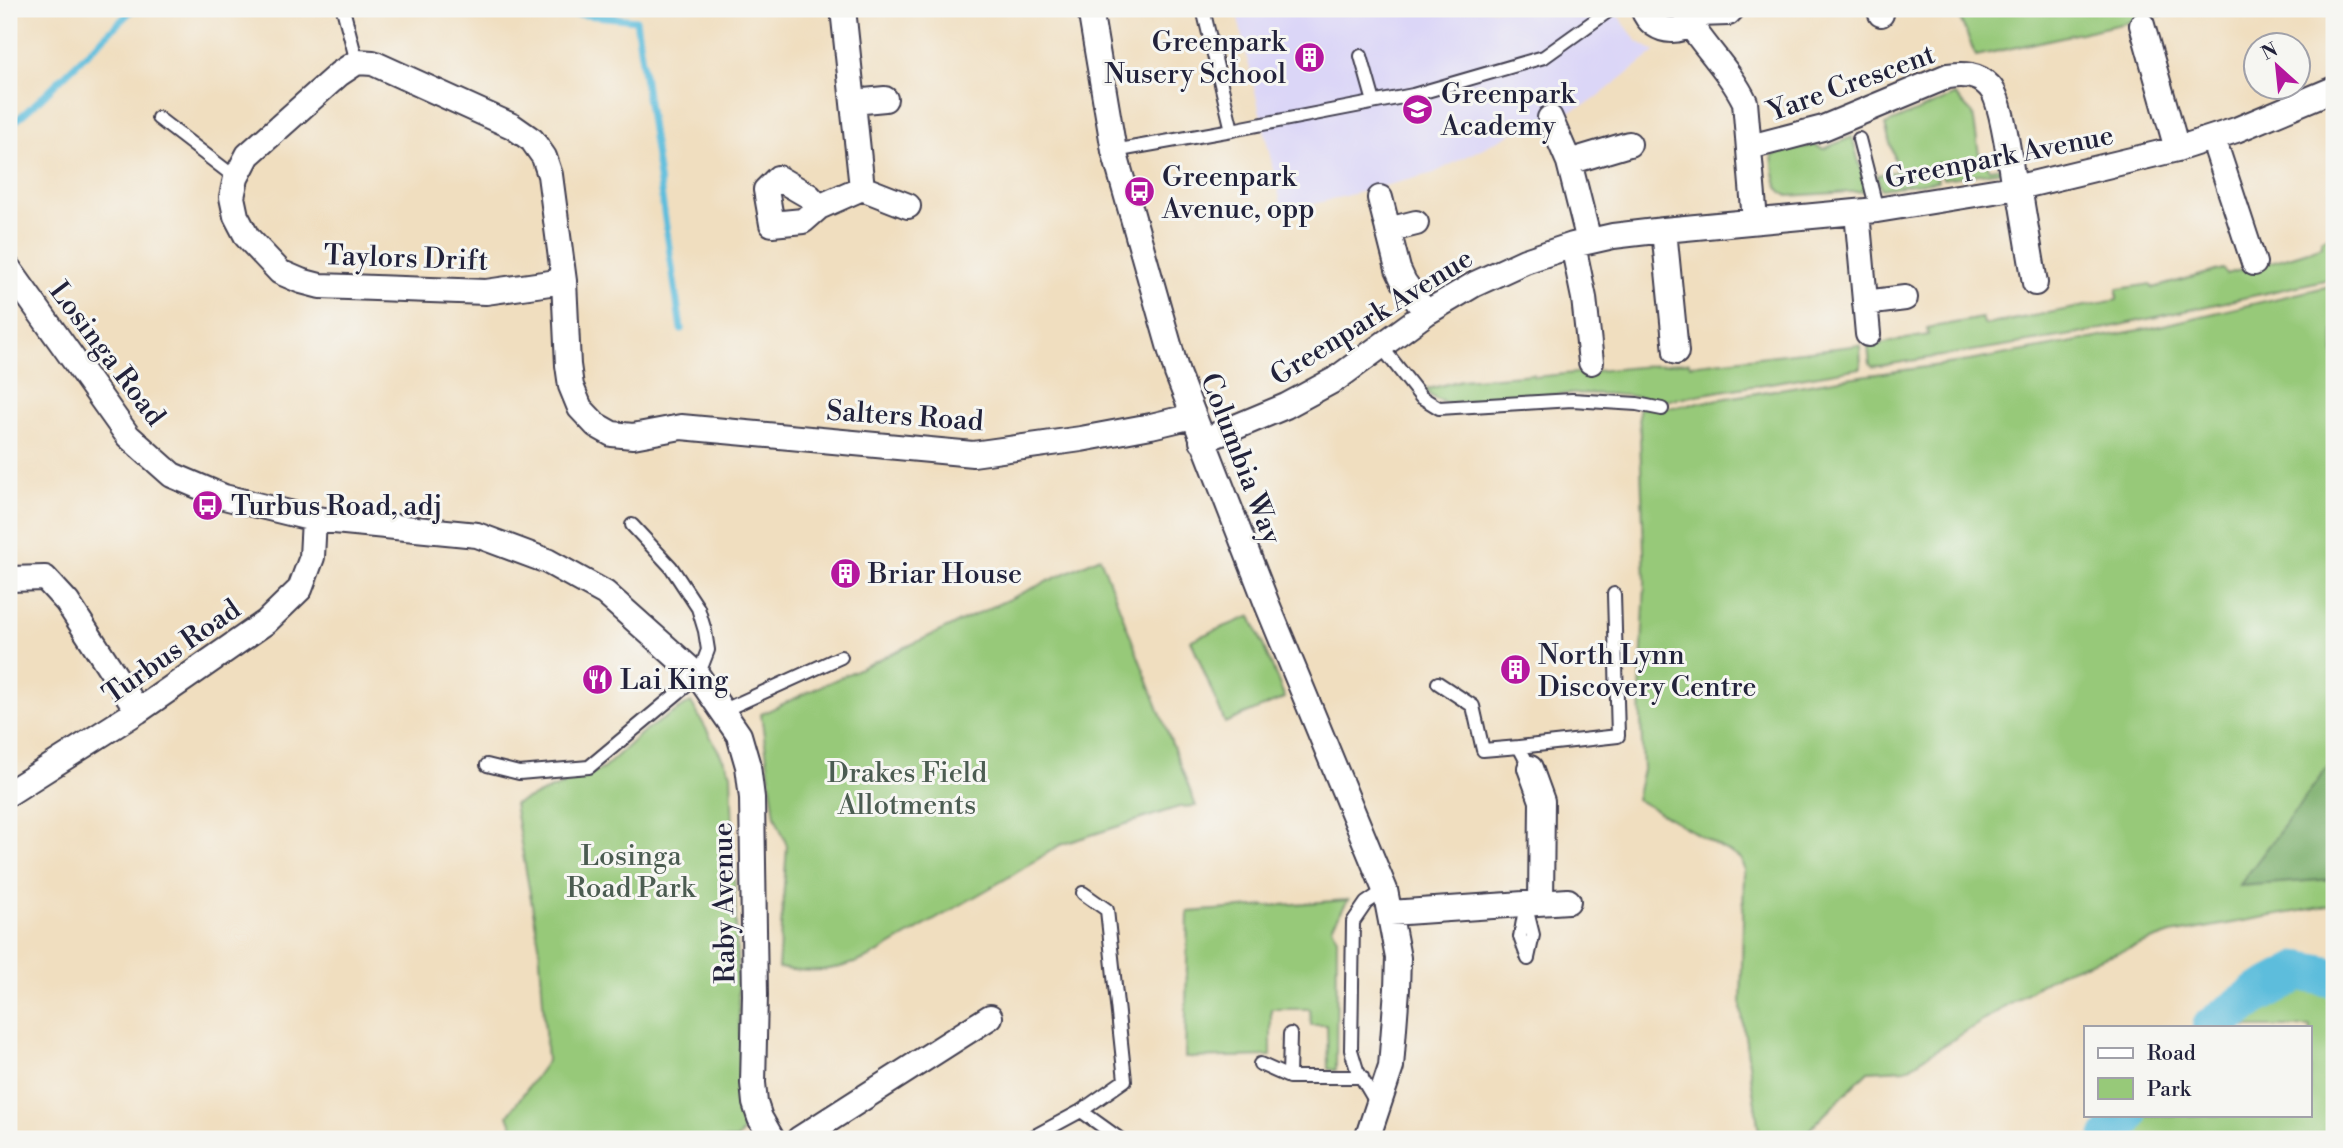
<svg xmlns="http://www.w3.org/2000/svg" width="2343" height="1148" font-family="'Libre Bodoni',serif">
<style>
.built{fill:#dbd6f7}
.green{fill:#97c979;stroke:#5c765a;stroke-width:2}
.forest{fill:#79ad69;stroke:#4e6852;stroke-width:2}
.lines{fill:none;stroke-linecap:round;stroke-linejoin:round}
.stream{stroke:#5dbddc;stroke-width:7}
.river{stroke:#5dbddc;stroke-width:40}
.lane-casing{stroke:#413e4f;stroke-width:16}
.street-casing{stroke:#413e4f;stroke-width:28}
.lane{stroke:#fff;stroke-width:12}
.street{stroke:#fff;stroke-width:24}
.labels{text-anchor:middle;stroke-width:6;stroke-linejoin:round;paint-order:stroke}
.poi-label{font-size:28px;fill:#22223b;stroke:#f6f6f2;text-anchor:start}
.street-label{font-size:28px;fill:#22223b;stroke:#f6f6f2}
.park-label{font-size:28px;fill:#4b5c51;stroke:#f6f6f2}
</style>
<rect width="100%" height="100%" fill="#f6f6f2"/>
<filter id="ink" filterUnits="userSpaceOnUse"><feTurbulence type="fractalNoise" baseFrequency=".0143" numOctaves="2"/><feDisplacementMap in="SourceGraphic" scale="14" xChannelSelector="R" yChannelSelector="G"/><feConvolveMatrix kernelMatrix="1 2 1 2 8 2 1 2 1" color-interpolation-filters="sRGB"/></filter>
<filter id="wash" filterUnits="userSpaceOnUse"><feTurbulence type="fractalNoise" baseFrequency=".00686" numOctaves="4" result="noise"/><feDisplacementMap in="SourceGraphic" scale="28" xChannelSelector="R" yChannelSelector="G"/><feGaussianBlur stdDeviation="1.57" result="paint"/><feColorMatrix in="noise" values="0 0 0 0 0 0 0 0 0 0 0 0 0 0 0 0 0 1.4 0 .05"/><feComposite in="paint" operator="in"/></filter>
<g filter="url(#wash)">
<rect width="100%" height="100%" fill="#f0debf"/>
<path class="built" d="M 1236,9 L 1613,9 L 1637,41 L 1655,52 L 1591,102 L 1562,115 L 1532,123 L 1434,173 L 1283,212 Z"/>
<path class="green" d="M 1956,9 L 2177,9 L 2162,15 L 1976,56 Z
M 1955,95 L 1973,114 L 1979,154 L 1982,154 L 1983,161 L 1987,160 L 1989,169 L 2003,167 L 2003,171 L 1943,179 L 1940,163 L 1935,164 L 1938,181 L 1881,189 L 1877,175 L 1898,171 L 1885,125 Z
M 1852,137 L 1867,191 L 1788,196 C 1773,188 1774,171 1772,155 L 1814,145 L 1823,149 Z
M 2334,233 L 2334,278 L 2084,333 L 1873,367 L 1870,364 L 1868,346 L 1928,335 L 1927,328 L 1982,318 L 1985,325 L 2117,300 L 2117,289 L 2151,284 L 2153,288 L 2223,269 L 2226,274 C 2258,265 2291,258 2322,246 L 2321,240 Z
M 2334,285 L 2334,905 L 2171,934 L 2059,973 L 1906,1069 L 1868,1071 L 1800,1139 L 1760,1139 L 1741,1009 L 1744,870 L 1741,859 L 1636,799 L 1643,770 L 1640,695 L 1645,581 L 1639,408 L 1673,407 L 1840,379 L 1969,361 L 2151,328 Z
M 1860,345 L 1861,368 L 1661,401 C 1594,385 1517,399 1449,403 C 1438,401 1432,398 1425,390 L 1461,380 L 1533,374 L 1534,377 L 1689,362 L 1690,365 Z
M 1100,557 L 1196,806 L 1179,807 L 1060,845 L 1016,873 L 870,957 C 841,970 809,974 778,968 L 787,846 L 775,816 L 761,714 Z
M 1251,616 L 1285,698 L 1225,723 L 1191,640 Z
M 691,702 L 731,773 L 743,1132 L 737,1139 L 517,1139 L 508,1115 L 547,1061 L 539,944 L 514,804 L 603,769 L 644,731 Z
M 1348,900 L 1332,927 L 1337,938 L 1336,1070 L 1328,1069 L 1327,1025 L 1311,1025 L 1310,1009 L 1271,1009 L 1271,1056 L 1185,1058 L 1188,912 Z
M 2300,971 L 2334,978 L 2334,1139 L 2110,1139 L 2127,1115 L 2310,1115 L 2310,1027 L 2212,1027 L 2257,994 Z"/>
<path class="forest" d="M 2334,763 L 2334,879 L 2239,886 L 2327,768 Z"/>
<g class="lines">
<path class="stream" d="M 526,9 L 636,20 L 681,329
M 9,127 L 37,102 L 133,9"/>
<path class="river" d="M 2212,1027 L 2257,994 L 2300,971 L 2334,978
M 2110,1139 L 2127,1115"/>
</g>
</g>
<g filter="url(#ink)">
<g class="lines">
<defs>
<path id="lane" d="M 343,9 L 357,62
M 1361,56 L 1374,102
M 158,118 L 236,178
M 1232,130 L 1413,95 L 1544,57 L 1611,9
M 1859,139 L 1877,210
M 1114,151 L 1232,130 L 1203,9
M 1381,346 L 1421,397 L 1439,408 L 1572,400 L 1637,404 L 1662,409
M 1438,683 L 1473,706 L 1483,750 L 1519,747
M 722,711 L 841,657
M 487,765 L 519,773 L 589,767 L 698,676 L 708,650 L 705,631 L 698,608 L 671,567 L 632,525
M 1530,768 L 1519,747 L 1618,736 L 1614,594
M 1526,904 L 1520,937 L 1528,959
M 1527,911 L 1533,935 L 1528,958
M 1260,1064 L 1289,1077 L 1362,1077
M 1289,1077 L 1290,1034
M 1377,1104 L 1357,1070 L 1351,1050 L 1353,922 L 1366,903 L 1385,890
M 1081,1111 L 1120,1139
M 1029,1139 L 1081,1111 L 1125,1080 L 1107,910 L 1083,893"/>
<path id="street" d="M 1090,9 L 1114,151 L 1177,373 L 1267,604 L 1385,890 L 1398,958 L 1397,989 L 1391,1067 L 1367,1139
M 1643,9 C 1652,36 1691,38 1699,9
M 1879,9 L 1881,14
M 1698,14 L 1728,13 L 1732,9
M 1690,24 C 1708,51 1731,73 1745,102 L 1755,221
M 2142,25 L 2177,149
M 853,102 L 885,99
M 1550,118 L 1569,162 L 1589,241
M 2213,138 L 2254,263
M 1750,147 L 1823,128 L 1948,76 C 1963,74 1978,74 1989,86 C 2003,99 2010,166 2014,188
M 1569,162 L 1629,144
M 778,178 L 809,196 L 819,207 L 803,221 L 772,224 L 766,190 Z
M 2019,187 L 2035,283
M 862,188 L 908,206
M 1380,198 L 1398,269 L 1404,282 L 1426,313
M 819,207 L 862,188 L 843,9
M 1857,212 L 1868,334
M 1388,230 L 1416,223
M 1664,230 L 1676,352
M 1573,245 L 1584,298 L 1591,362
M 9,269 L 128,436 L 172,475 L 224,497 L 314,519 L 477,535 L 547,561 L 605,593 L 698,676 L 739,735 L 748,766 L 752,798 L 755,995 L 753,1083 L 755,1103 L 760,1118 L 772,1139
M 564,281 L 486,292 L 320,286 L 301,281 L 280,272 L 247,237 L 236,216 L 232,197 L 236,178 L 248,155 L 339,74 L 357,62 L 373,63 L 512,126 L 532,140 L 544,157 L 550,175 L 564,281 L 568,365 L 571,386 L 580,408 L 596,425 L 612,434 L 633,436 L 681,427 L 973,454 L 1081,439 L 1151,426 L 1193,416
M 1865,303 L 1905,298
M 1202,441 L 1286,406 L 1336,379 L 1426,313 L 1475,284 L 1525,261 L 1573,245 L 1613,236 L 1664,230 L 1877,210 L 2019,187 L 2177,149 L 2236,130 L 2334,89
M 9,579 L 45,578 L 67,602 L 138,711
M 1530,768 L 1542,801 L 1541,902
M 9,793 L 138,711 L 266,622 L 300,589 L 312,557 L 314,519
M 1390,913 L 1568,901
M 799,1139 L 990,1017"/>
</defs>
<use href="#lane" class="lane-casing"/>
<use href="#street" class="street-casing"/>
<use href="#lane" class="lane"/>
<use href="#street" class="street"/>
</g>
</g>
<defs>
<symbol id="building-disc" viewBox="-11 -11 22 22"><circle r="9.5" fill="#b5179e" stroke="#f6f6f2"/><path d="M-4-6H4V6H1V3H-1V6H-4ZM-2.5-4.3h1.7v1.8h-1.7ZM.8-4.3h1.7v1.8H.8ZM-2.5-1h1.7V.8h-1.7ZM.8-1h1.7V.8H.8Z" fill="#fff"/></symbol>
<symbol id="school-disc" viewBox="-11 -11 22 22"><circle r="9.5" fill="#b5179e" stroke="#f6f6f2"/><path d="M0-5L7-2L0 1L-7-2ZM-4 1L0 2.5L4 1V4Q0 6-4 4Z" fill="#fff"/></symbol>
<symbol id="bus-disc" viewBox="-11 -11 22 22"><circle r="9.5" fill="#b5179e" stroke="#f6f6f2"/><path d="M-5-6H5V4H4V6H2V4H-2V6H-4V4H-5ZM-3.5-4V0h7V-4ZM-3.5 1.2v1.5H-2V1.2ZM2 1.2v1.5H3.5V1.2Z" fill="#fff"/></symbol>
<symbol id="restaurant-disc" viewBox="-11 -11 22 22"><circle r="9.5" fill="#b5179e" stroke="#f6f6f2"/><path d="M-5-6h1v4h1v-4h1v4h1v-4h1v5L-1.5 .5V6h-2V.5L-5-1ZM5-6V6H3V1.5H1.5Q1.5-4 5-6Z" fill="#fff"/></symbol>
</defs>
<g fill-rule="evenodd">
<use href="#building-disc" x="1292" y="40" width="35" height="35"/>
<use href="#school-disc" x="1400" y="92" width="35" height="35"/>
<use href="#bus-disc" x="1122" y="174" width="35" height="35"/>
<use href="#bus-disc" x="190" y="488" width="35" height="35"/>
<use href="#building-disc" x="828" y="556" width="35" height="35"/>
<use href="#building-disc" x="1498" y="652" width="35" height="35"/>
<use href="#restaurant-disc" x="580" y="662" width="35" height="35"/>
</g>
<g class="labels">
<g class="poi-label">
<text x="1286" y="51" text-anchor="end">Greenpark<tspan x="1286" dy="32">Nusery School</tspan></text>
<text x="1441" y="103">Greenpark<tspan x="1441" dy="32">Academy</tspan></text>
<text x="1162" y="186">Greenpark<tspan x="1162" dy="32">Avenue, opp</tspan></text>
<text x="231" y="515">Turbus Road, adj</text>
<text x="868" y="583">Briar House</text>
<text x="1538" y="664">North Lynn<tspan x="1538" dy="32">Discovery Centre</tspan></text>
<text x="620" y="689">Lai King</text>
</g>
<g class="street-label">
<text transform="translate(1851 82) rotate(-20)" y="10">Yare Crescent</text>
<text transform="translate(1999 156) rotate(-11)" y="10">Greenpark Avenue</text>
<text transform="translate(406 257) rotate(2)" y="10">Taylors Drift</text>
<text transform="translate(1371 316) rotate(-32)" y="10">Greenpark Avenue</text>
<text transform="translate(108 353) rotate(53)" y="10">Losinga Road</text>
<text transform="translate(905 415) rotate(4)" y="10">Salters Road</text>
<text transform="translate(1242 458) rotate(69)" y="10">Columbia Way</text>
<text transform="translate(171 651) rotate(-35)" y="10">Turbus Road</text>
<text transform="translate(723 903) rotate(-91)" y="10">Raby Avenue</text>
</g>
<g class="park-label">
<text x="907" y="782">Drakes Field<tspan x="907" dy="32">Allotments</tspan></text>
<text x="631" y="865">Losinga<tspan x="631" dy="32">Road Park</tspan></text>
</g>
</g>
<rect width="2343" height="1148" fill="none" stroke="#f6f6f2" stroke-width="35"/>
<rect x="2084" y="1026" width="228" height="91" fill="#f6f6f2" stroke="#a1a1a9" stroke-width="2"/>
<rect x="2098" y="1048" width="35" height="10" fill="#ffffff" stroke="#a1a1a9" stroke-width="2"/>
<text x="2147" y="1060" font-size="21" fill="#22223b">Road</text>
<rect x="2098" y="1078" width="35" height="21" fill="#97c979" stroke="#a1a1a9" stroke-width="2"/>
<text x="2147" y="1096" font-size="21" fill="#22223b">Park</text>
<g transform="translate(2277 66) rotate(333)"><circle r="33" fill="#f6f6f2" stroke="#a1a1a9" stroke-width="2"/>
<path d="M0-5L12 26L0 18L-12 26Z" fill="#b5179e"/>
<text y="-10" font-size="19" font-weight="bold" text-anchor="middle" fill="#22223b">N</text>
</g>
</svg>
